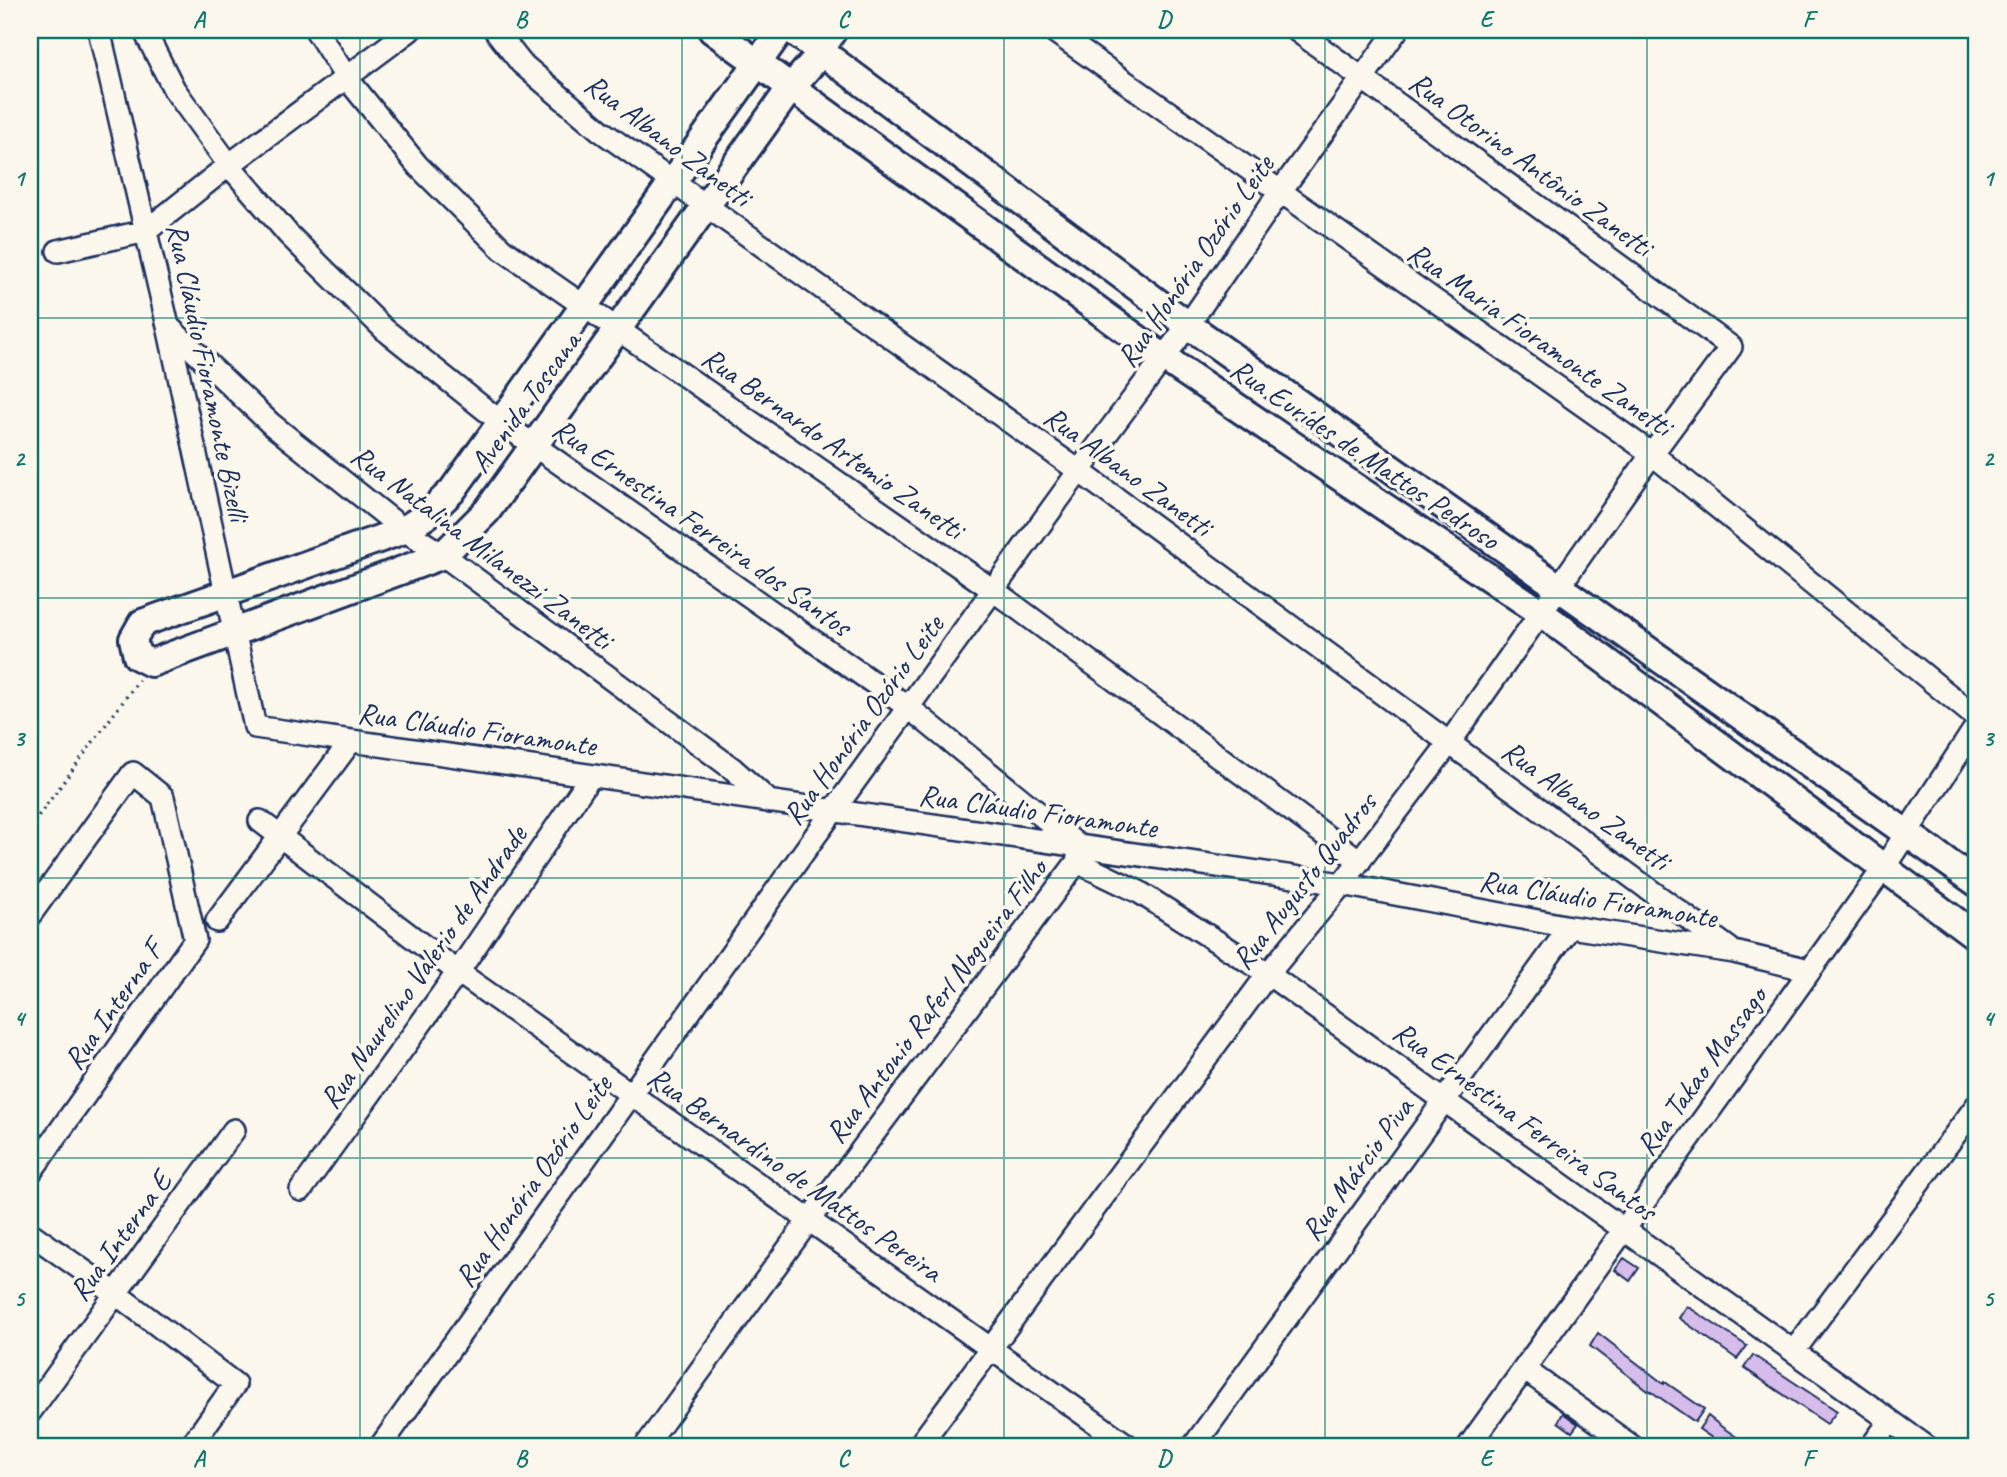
<svg xmlns="http://www.w3.org/2000/svg" width="2007" height="1477" font-family="Caveat,sans-serif">
<style>
.building{fill:#d6bcea;stroke:#1b2f5e;stroke-width:2}
.lines{fill:none;stroke-linecap:round;stroke-linejoin:round}
.minor-casing{stroke:#1b2f5e;stroke-width:26}
.tertiary-casing{stroke:#1b2f5e;stroke-width:32}
.path{stroke:#1b2f5e;stroke-width:3.5;stroke-dasharray:2 5;stroke-linecap:butt}
.minor{stroke:#fbf7ec;stroke-width:21}
.tertiary{stroke:#fbf7ec;stroke-width:26}
.grid{fill:none;stroke:#0f766e;stroke-width:2;stroke-opacity:0.55}
.labels{text-anchor:middle;stroke-width:7;stroke-linejoin:round;paint-order:stroke}
.street-label{font-size:30px;fill:#1b2f5e;stroke:#fbf7ec}
.neatline{fill:none;stroke:#0f766e;stroke-width:2.5}
.grid-label{font-size:23px;text-anchor:middle;font-weight:bold;fill:#0f766e}
</style>
<rect width="100%" height="100%" fill="#fbf7ec"/>
<filter id="ink" filterUnits="userSpaceOnUse"><feTurbulence type="fractalNoise" baseFrequency=".0143" numOctaves="2"/><feDisplacementMap in="SourceGraphic" scale="14" xChannelSelector="R" yChannelSelector="G"/><feConvolveMatrix kernelMatrix="1 2 1 2 8 2 1 2 1" color-interpolation-filters="sRGB"/></filter>
<g filter="url(#ink)">
<path class="building" d="M 1624,1258 L 1639,1268 L 1630,1281 L 1615,1270 Z
M 1687,1306 L 1747,1346 L 1737,1359 L 1679,1318 Z
M 1598,1333 L 1664,1384 L 1665,1382 L 1704,1409 L 1695,1422 L 1649,1390 L 1648,1391 L 1590,1346 Z
M 1753,1355 L 1837,1411 L 1827,1424 L 1744,1368 Z
M 1563,1413 L 1578,1424 L 1572,1432 L 1558,1422 Z
M 1708,1416 L 1722,1427 L 1751,1447 L 1725,1447 L 1699,1429 Z"/>
<g class="lines">
<defs>
<path id="minor" d="M 99,30 L 168,326 L 255,727 L 1342,884 L 1570,927 L 1734,952 L 1809,970
M 144,30 L 174,89 L 229,165 L 288,234 L 384,329 L 502,423 L 908,707 L 1080,847 L 1077,862 L 809,1220 L 645,1447
M 316,30 L 346,77 L 418,166 L 502,249 L 993,590 L 1360,861
M 495,30 L 521,63 L 601,131 L 1079,471 L 1730,949
M 1052,30 L 1652,454 L 1977,718
M 822,52 L 837,30
M 58,251 L 146,231 L 229,165 L 410,30
M 168,326 L 271,424 L 404,530 L 443,555 L 733,769 L 770,802
M 260,821 L 458,972 L 1130,1447
M 1077,862 L 1139,892 L 1268,974 L 1927,1447
M 30,915 L 133,773 L 163,797 L 195,940 L 30,1173
M 217,921 L 351,741
M 301,1190 L 458,972 L 591,776
M 30,1233 L 115,1293 L 235,1384 L 190,1447
M 1794,1351 L 1977,1105
M 1524,1369 L 1633,1447
M 30,1412 L 234,1130
M 380,1447 L 813,839 L 1079,471 L 1188,325 L 1280,192 L 1397,30
M 918,1447 L 1268,974 L 1342,884 L 1450,742 L 1652,454 L 1731,347 L 1296,30
M 1193,1447 L 1570,927
M 1468,1447 L 1883,869 L 1977,725
M 1871,1447 L 1890,1421"/>
<path id="tertiary" d="M 712,30 L 1164,358 L 1540,612 L 1977,937
M 781,30 L 452,491 L 427,515 L 404,530 L 142,623 L 133,639 L 137,656 L 151,663 L 443,555 L 487,511 L 792,86 L 822,52
M 792,30 L 1188,325 L 1977,883"/>
</defs>
<use href="#minor" class="minor-casing"/>
<use href="#tertiary" class="tertiary-casing"/>
<path class="path" d="M 30,827 L 139,680"/>
<use href="#minor" class="minor"/>
<use href="#tertiary" class="tertiary"/>
</g>
</g>
<path class="grid" d="M 360,30 L 360,1447M 682,30 L 682,1447M 1004,30 L 1004,1447M 1325,30 L 1325,1447M 1647,30 L 1647,1447M 30,318 L 1977,318M 30,598 L 1977,598M 30,878 L 1977,878M 30,1158 L 1977,1158"/>
<g class="labels">
<g class="street-label">
<text transform="translate(668 140) rotate(37)" y="10">Rua Albano Zanetti</text>
<text transform="translate(1531 164) rotate(36)" y="10">Rua Otorino Antônio Zanetti</text>
<text transform="translate(1195 261) rotate(-55)" y="10">Rua Honória Ozório Leite</text>
<text transform="translate(1540 339) rotate(35)" y="10">Rua Maria Fioramonte Zanetti</text>
<text transform="translate(208 372) rotate(78)" y="10">Rua Cláudio Fioramonte Bizelli</text>
<text transform="translate(525 402) rotate(-54)" y="10">Avenida Toscana</text>
<text transform="translate(833 443) rotate(35)" y="10">Rua Bernardo Artemio Zanetti</text>
<text transform="translate(1365 454) rotate(34)" y="10">Rua Eurídes de Mattos Pedroso</text>
<text transform="translate(1128 471) rotate(36)" y="10">Rua Albano Zanetti</text>
<text transform="translate(702 527) rotate(35)" y="10">Rua Ernestina Ferreira dos Santos</text>
<text transform="translate(482 547) rotate(37)" y="10">Rua Natalina Milanezzi Zanetti</text>
<text transform="translate(863 720) rotate(-54)" y="10">Rua Honória Ozório Leite</text>
<text transform="translate(477 729) rotate(8)" y="10">Rua Cláudio Fioramonte</text>
<text transform="translate(1586 805) rotate(36)" y="10">Rua Albano Zanetti</text>
<text transform="translate(1038 811) rotate(8)" y="10">Rua Cláudio Fioramonte</text>
<text transform="translate(1304 881) rotate(-52)" y="10">Rua Augusto Quadros</text>
<text transform="translate(1598 899) rotate(9)" y="10">Rua Cláudio Fioramonte</text>
<text transform="translate(423 967) rotate(-55)" y="10">Rua Naurelino Valerio de Andrade</text>
<text transform="translate(936 1001) rotate(-53)" y="10">Rua Antonio Raferl Nogueira Filho</text>
<text transform="translate(113 1005) rotate(-55)" y="10">Rua Interna F</text>
<text transform="translate(1701 1071) rotate(-54)" y="10">Rua Takao Massago</text>
<text transform="translate(1525 1121) rotate(36)" y="10">Rua Ernestina Ferreira Santos</text>
<text transform="translate(1357 1169) rotate(-54)" y="10">Rua Márcio Piva</text>
<text transform="translate(795 1174) rotate(35)" y="10">Rua Bernardino de Mattos Pereira</text>
<text transform="translate(533 1181) rotate(-55)" y="10">Rua Honória Ozório Leite</text>
<text transform="translate(120 1236) rotate(-54)" y="10">Rua Interna E</text>
</g>
</g>
<rect width="2007" height="1477" fill="none" stroke="#fbf7ec" stroke-width="77"/>
<rect x="38" y="38" width="1930" height="1400" class="neatline"/>
<g class="grid-label">
<text x="199" y="27">A</text>
<text x="521" y="27">B</text>
<text x="843" y="27">C</text>
<text x="1164" y="27">D</text>
<text x="1486" y="27">E</text>
<text x="1808" y="27">F</text>
<text x="19" y="186">1</text>
<text x="1988" y="186">1</text>
<text x="19" y="466">2</text>
<text x="1988" y="466">2</text>
<text x="19" y="746">3</text>
<text x="1988" y="746">3</text>
<text x="19" y="1026">4</text>
<text x="1988" y="1026">4</text>
<text x="19" y="1306">5</text>
<text x="1988" y="1306">5</text>
<text x="199" y="1466">A</text>
<text x="521" y="1466">B</text>
<text x="843" y="1466">C</text>
<text x="1164" y="1466">D</text>
<text x="1486" y="1466">E</text>
<text x="1808" y="1466">F</text>
</g>
</svg>
